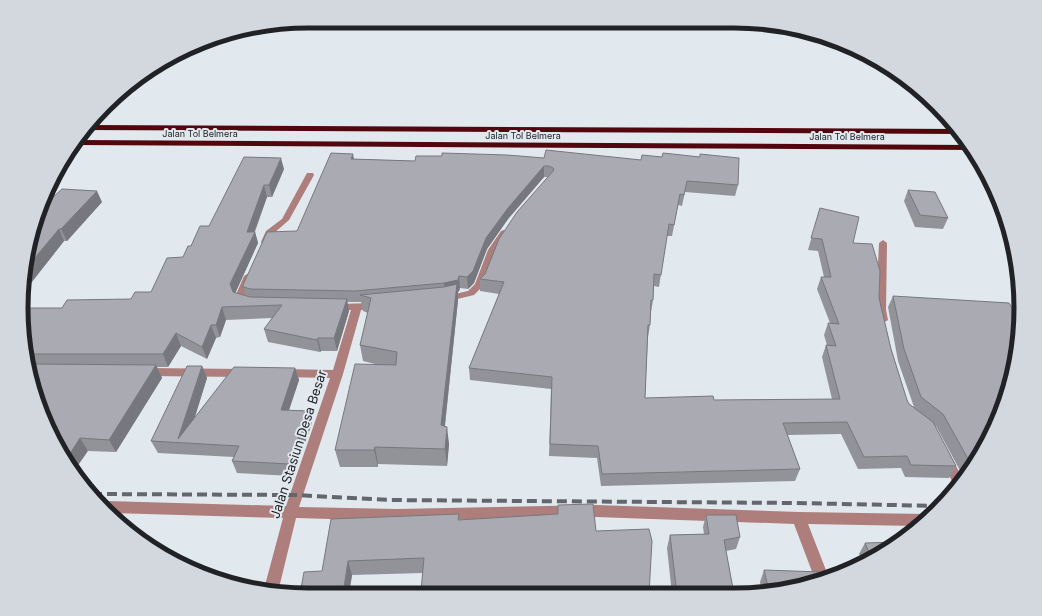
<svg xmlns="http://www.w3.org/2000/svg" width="1042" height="616" font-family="Inter,sans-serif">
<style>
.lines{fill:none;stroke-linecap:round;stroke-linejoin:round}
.minor{fill:#ad7e7b;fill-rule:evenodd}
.highway{fill:#52070f;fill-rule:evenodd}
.rail{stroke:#63666a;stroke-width:4;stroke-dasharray:10 5;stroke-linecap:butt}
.wall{fill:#929399}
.shaded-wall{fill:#77787d}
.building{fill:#aaabb2;stroke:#77787d}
.labels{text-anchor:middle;stroke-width:4;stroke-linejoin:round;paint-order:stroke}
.far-street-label{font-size:9px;fill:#202225;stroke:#e1e8ee}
.near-street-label{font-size:13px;fill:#202225;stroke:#e1e8ee}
.rim{fill:none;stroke:#202225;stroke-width:5}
</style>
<rect width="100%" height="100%" fill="#e1e8ee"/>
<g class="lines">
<path class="minor" d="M 307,173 L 313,173 L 314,175 L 289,220 L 273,234 L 268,244 L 262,244 L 261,242 L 266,231 L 282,219 Z
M 504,230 L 508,233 L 498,250 L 482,287 L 474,295 L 445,302 L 442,301 L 440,299 L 442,297 L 468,291 L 475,284 L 488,250 L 501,231 Z
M 883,240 L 887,243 L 886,310 L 888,320 L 883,323 L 878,320 L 876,310 L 879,243 Z
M 249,273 L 254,276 L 245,297 L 246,300 L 252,302 L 253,304 L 248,307 L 238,304 L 235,297 L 244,276 Z
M 375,303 L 380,306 L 379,308 L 361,310 L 343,374 L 299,507 L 397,509 L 596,505 L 799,512 L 926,514 L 931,516 L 918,526 L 808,524 L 829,578 L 816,582 L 794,524 L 596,517 L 397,521 L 296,518 L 278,592 L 264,589 L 283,518 L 112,513 L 102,503 L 106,501 L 286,506 L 330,378 L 283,377 L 279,376 L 277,373 L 279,370 L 283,369 L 333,370 L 351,310 L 336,310 L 331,307 L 336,304 Z
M 147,368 L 243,369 L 247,370 L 249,373 L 247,376 L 243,377 L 147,376 L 143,375 L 142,372 L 143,369 Z
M 947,456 L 951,457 L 963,479 L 956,488 L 941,461 L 943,457 Z"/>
<path class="highway" d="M 88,125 L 957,129 L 961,134 L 84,130 Z
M 77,140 L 970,145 L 974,150 L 74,145 Z"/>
<path class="rail" d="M 92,494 L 295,495 L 390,500 L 794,503 L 941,506"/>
</g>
<path class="wall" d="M 700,154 L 738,185 L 735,196 L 685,192 L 682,206 L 678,205 L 672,236 L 667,236 L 659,287 L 654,286 L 653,300 L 651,312 L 650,325 L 648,337 L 645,398 L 714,400 L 832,399 L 822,357 L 826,345 L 827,345 L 824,335 L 828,323 L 830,323 L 817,289 L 821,277 L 824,277 L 818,251 L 808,250 L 820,208 L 853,243 L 879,298 L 891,349 L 907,400 L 909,404 L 914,407 L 898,361 L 888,307 L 893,296 L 972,468 L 964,478 L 936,426 L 934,425 L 956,466 L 949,478 L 905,477 L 901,468 L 858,469 L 841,434 L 787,435 L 800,469 L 795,481 L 601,486 L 597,458 L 549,456 L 551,389 L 470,380 L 469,368 L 499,294 L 480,291 L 480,279 L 485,274 L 548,177 L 544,177 L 508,219 L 487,249 L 474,283 L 468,289 L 460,288 L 459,291 L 458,292 L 458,300 L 445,426 L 449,444 L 447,466 L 378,464 L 378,467 L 340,467 L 335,450 L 379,365 L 363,361 L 360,345 L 368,313 L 363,311 L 361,302 L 347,302 L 349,311 L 337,351 L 321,351 L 320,352 L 268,342 L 264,329 L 272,318 L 226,320 L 220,337 L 216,338 L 207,359 L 181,346 L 168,367 L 157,367 L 162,378 L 116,452 L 88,451 L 36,400 L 21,308 L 62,308 L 131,299 L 151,292 L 183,257 L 191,246 L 209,226 L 284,169 L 272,197 L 267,197 L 255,232 L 258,243 L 235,293 L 246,296 L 243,285 L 297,231 L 354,159 L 415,161 L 544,158 L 641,160 L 662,157 L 700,157 Z
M 62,189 L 102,202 L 67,241 L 64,241 L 24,292 Z
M 908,190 L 948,218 L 943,229 L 915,227 L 904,201 Z
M 202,366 L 207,378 L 194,418 L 295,368 L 299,380 L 289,410 L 308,411 L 312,423 L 293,476 L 237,473 L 232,461 L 234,457 L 158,453 L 151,441 Z
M 558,505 L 596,531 L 649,594 L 421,594 L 421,591 L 423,573 L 352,575 L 349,594 L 300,594 L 322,571 L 459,514 L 459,520 L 557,514 Z
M 706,515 L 740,537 L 736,549 L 726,551 L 734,594 L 672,594 L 667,548 L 670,535 L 704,534 L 703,527 Z
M 865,543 L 878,556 L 863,563 L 859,554 Z
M 764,570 L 824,580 L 762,593 L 760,582 Z"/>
<path class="shaded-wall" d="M 353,154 L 355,164 L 351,159 Z
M 281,158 L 284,169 L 272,197 L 269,185 Z
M 544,166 L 544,177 L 508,219 L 487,249 L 474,283 L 468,289 L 467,277 L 486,238 L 508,208 Z
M 264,185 L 267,197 L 253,235 L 255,232 L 258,243 L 234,296 L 230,284 L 247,232 Z
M 97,191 L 102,202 L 67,241 L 61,229 Z
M 59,229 L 64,241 L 24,292 L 28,266 Z
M 459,276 L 460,288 L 459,291 L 458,292 L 458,300 L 443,442 L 441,425 L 445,295 L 444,283 Z
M 347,299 L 349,311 L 337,351 L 334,338 Z
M 222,307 L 226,320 L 220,337 L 216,325 Z
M 211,325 L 216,338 L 207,359 L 202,347 Z
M 176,333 L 181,346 L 168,367 L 163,354 Z
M 318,338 L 321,351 L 320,352 L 317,340 Z
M 156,365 L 162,378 L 116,452 L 109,440 Z
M 202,366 L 207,378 L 187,443 L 178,439 Z
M 295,368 L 299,380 L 285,422 L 281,410 Z
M 308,411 L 312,423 L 293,476 L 289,464 Z
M 447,427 L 449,444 L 447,466 L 445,449 Z
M 80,438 L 88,451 L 74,471 L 67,458 Z
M 375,447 L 378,464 L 378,467 L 374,450 Z
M 348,561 L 352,575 L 349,594 L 343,594 Z"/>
<path class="building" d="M 546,150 L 641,160 L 642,155 L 662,157 L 663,153 L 700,157 L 700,154 L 739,158 L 738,185 L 687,181 L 684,195 L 680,194 L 674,225 L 669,224 L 661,275 L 654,274 L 653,300 L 651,300 L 650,325 L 648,325 L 645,398 L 713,396 L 714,400 L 840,399 L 826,345 L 836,346 L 828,323 L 839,324 L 821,277 L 831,277 L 822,239 L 811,238 L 820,208 L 859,217 L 853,243 L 872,244 L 880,271 L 879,298 L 891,349 L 907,400 L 909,404 L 933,422 L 956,466 L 911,465 L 907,456 L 864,457 L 847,422 L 783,423 L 800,469 L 602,474 L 598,446 L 550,444 L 552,377 L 469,368 L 504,282 L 480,279 L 485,274 L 499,239 L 517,212 L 554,170 L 553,168 L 549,166 L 544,166 L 508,208 L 486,238 L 473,271 L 467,277 L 459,276 L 458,280 L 444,283 L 355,291 L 251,289 L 243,287 L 243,285 L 267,232 L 297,231 L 331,153 L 353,154 L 351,159 L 415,161 L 416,156 L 442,156 L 442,153 L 507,155 L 544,158 Z
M 244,157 L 281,158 L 269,185 L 264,185 L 247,232 L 255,232 L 230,284 L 233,292 L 250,297 L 347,299 L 334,338 L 318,338 L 317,340 L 264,329 L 282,305 L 222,307 L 216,325 L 211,325 L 202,347 L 176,333 L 163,354 L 28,354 L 21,308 L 62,308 L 67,300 L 131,299 L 135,292 L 151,292 L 167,258 L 183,257 L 188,246 L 191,246 L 200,226 L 209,226 Z
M 62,189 L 97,191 L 61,229 L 59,229 L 28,266 L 36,216 L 39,210 Z
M 908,190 L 935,192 L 948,218 L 920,215 Z
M 457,284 L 441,425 L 447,427 L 445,449 L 375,447 L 374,450 L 335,450 L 355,364 L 396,365 L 397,352 L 360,345 L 371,298 L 360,295 L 444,287 Z
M 893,296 L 1009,303 L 1020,321 L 1015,364 L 999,418 L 972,468 L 971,470 L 972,466 L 943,414 L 921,397 L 904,349 Z
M 30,364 L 156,365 L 109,440 L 80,438 L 67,458 L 36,400 Z
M 187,366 L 202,366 L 178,439 L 234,367 L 295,368 L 281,410 L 308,411 L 289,464 L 232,461 L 239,446 L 151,441 Z
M 593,504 L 596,531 L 649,529 L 652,541 L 649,594 L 443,594 L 443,591 L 421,591 L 424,558 L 348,561 L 343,594 L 300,594 L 304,572 L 322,571 L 331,519 L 459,514 L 458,520 L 558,514 L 558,505 Z
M 706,515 L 736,515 L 740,537 L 724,540 L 734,594 L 677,594 L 670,535 L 709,534 Z
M 896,542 L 878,556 L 872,559 L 865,543 Z
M 764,570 L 821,572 L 824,580 L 769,591 Z"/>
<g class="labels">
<g class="far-street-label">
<text x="200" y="137">Jalan Tol Belmera</text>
<text x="523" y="139">Jalan Tol Belmera</text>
<text x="847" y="140">Jalan Tol Belmera</text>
</g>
<g class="near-street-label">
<text transform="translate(298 444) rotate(-72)" y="5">Jalan Stasiun Desa Besar</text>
</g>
</g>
<path d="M0 0H1042V616H0ZM308 28H734A280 280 0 0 1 1014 308V308A280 280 0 0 1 734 588H308A280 280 0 0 1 28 308V308A280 280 0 0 1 308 28Z" fill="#d2d8de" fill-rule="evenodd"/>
<path class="rim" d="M308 28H734A280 280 0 0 1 1014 308V308A280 280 0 0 1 734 588H308A280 280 0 0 1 28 308V308A280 280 0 0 1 308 28Z"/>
</svg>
